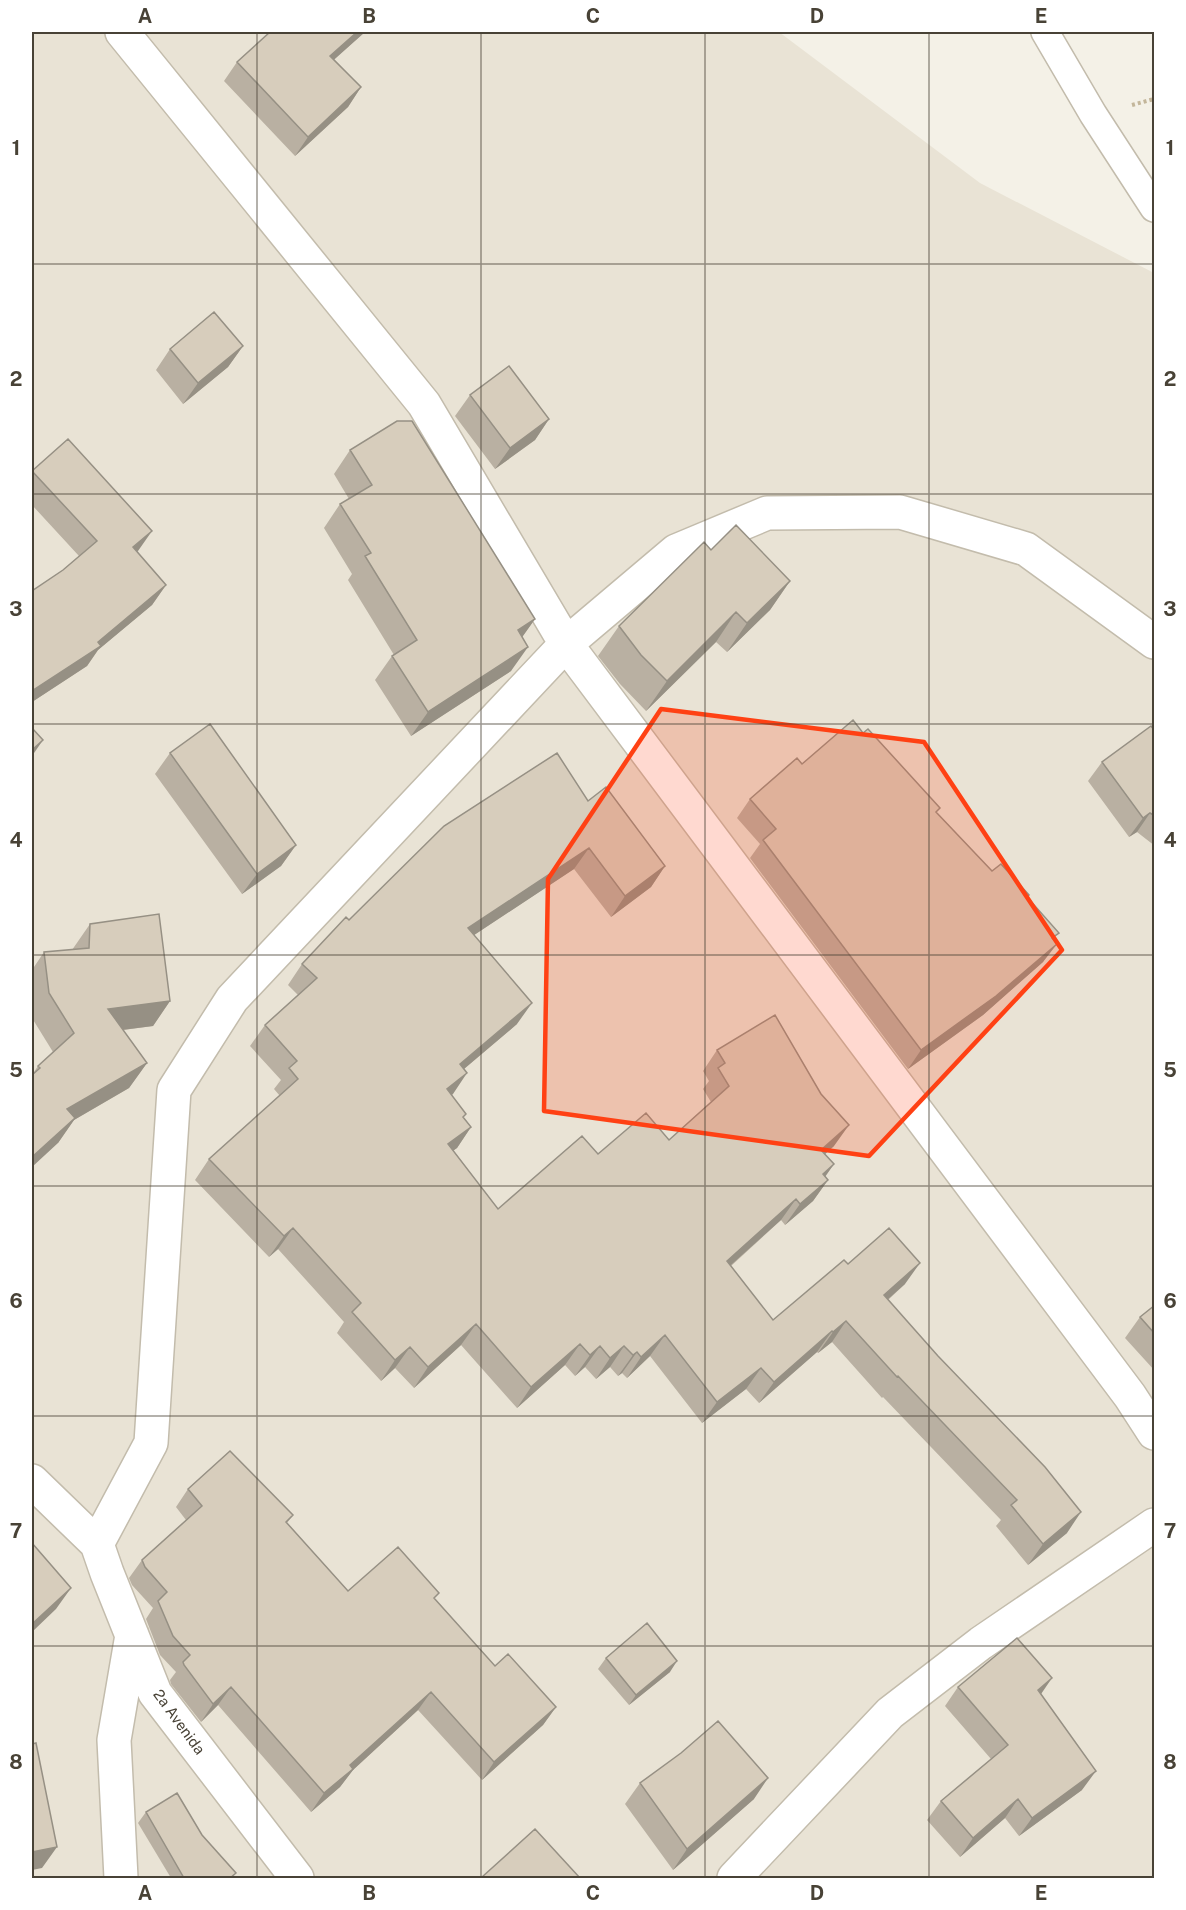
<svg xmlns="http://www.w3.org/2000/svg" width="1186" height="1910" font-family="'Public Sans',sans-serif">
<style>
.residential{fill:#e9e3d5}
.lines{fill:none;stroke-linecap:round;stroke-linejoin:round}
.service-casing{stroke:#c3bcac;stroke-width:30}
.minor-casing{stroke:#c3bcac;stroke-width:36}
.path{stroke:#c3b69a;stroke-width:4;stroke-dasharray:3 3;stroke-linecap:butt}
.service{stroke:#fff;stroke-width:27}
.minor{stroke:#fff;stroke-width:33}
.wall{fill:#b9b0a2}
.shaded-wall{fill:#969084}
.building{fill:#d7cdbc;stroke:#969084;stroke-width:1.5}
.marked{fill:#ff4114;fill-opacity:0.2;stroke:#ff4114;stroke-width:4.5;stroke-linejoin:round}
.grid{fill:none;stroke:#484236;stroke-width:1.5;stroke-opacity:0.55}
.labels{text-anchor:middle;stroke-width:5;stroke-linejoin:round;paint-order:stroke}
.street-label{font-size:15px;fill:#484236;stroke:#fff}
.neatline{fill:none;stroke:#484236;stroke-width:2}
.grid-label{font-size:20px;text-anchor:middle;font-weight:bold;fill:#484236}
</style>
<rect width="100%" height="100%" fill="#f4f1e7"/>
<path class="residential" d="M 32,32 L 779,32 L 980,183 L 1154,273 L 1154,1878 L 32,1878 Z"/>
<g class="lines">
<defs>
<path id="service" d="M 1045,32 L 1093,114 L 1154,208"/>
<path id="minor" d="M 122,32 L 424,404 L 566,644 L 1130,1396 L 1154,1433
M 32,1481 L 97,1544 L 107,1573 L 155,1693 L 297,1878
M 97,1544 L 151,1443 L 174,1090 L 232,999 L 566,644 L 676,551 L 767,513 L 900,512 L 1026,549 L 1154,642
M 121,1878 L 114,1740 L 132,1635
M 734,1878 L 890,1713 L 981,1643 L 1154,1525"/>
</defs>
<use href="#service" class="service-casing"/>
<use href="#minor" class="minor-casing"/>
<path class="path" d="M 1132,105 L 1154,99"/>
<use href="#service" class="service"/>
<use href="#minor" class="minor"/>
</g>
<path class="wall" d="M 270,32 L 365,32 L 334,59 L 361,87 L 348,107 L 295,156 L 224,81 L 237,62 Z
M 243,346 L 228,367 L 183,404 L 156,370 L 170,349 Z
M 470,395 L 549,419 L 535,440 L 495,469 L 455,416 Z
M 350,450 L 535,619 L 522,637 L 511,671 L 411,736 L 375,680 L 392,656 L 394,655 L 348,580 L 352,574 L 324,528 L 340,504 L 349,499 L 334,474 Z
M 32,471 L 137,552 L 166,585 L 152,605 L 98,650 L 87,666 L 32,702 L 32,591 L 63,570 L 79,556 L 32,505 Z
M 711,550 L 790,581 L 770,610 L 727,652 L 716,642 L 646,711 L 620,684 L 598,656 L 619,626 Z
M 1155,731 L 1155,846 L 1137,832 L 1129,837 L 1088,781 L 1102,762 Z
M 863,733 L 937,813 L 992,871 L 1027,897 L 1054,940 L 1043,962 L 983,1015 L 908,1069 L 750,858 L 760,844 L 737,818 L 750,799 L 802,764 Z
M 170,753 L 296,845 L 281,866 L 242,894 L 155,774 Z
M 588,801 L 665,866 L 651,887 L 611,917 L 574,869 L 474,935 L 517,1024 L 464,1069 L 452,1095 L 464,1118 L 471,1127 L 457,1148 L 453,1150 L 498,1209 L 598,1154 L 669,1140 L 711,1102 L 703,1089 L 709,1081 L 703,1071 L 717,1050 L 834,1146 L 825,1154 L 834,1164 L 825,1177 L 828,1180 L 813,1201 L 785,1225 L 781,1220 L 731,1266 L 773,1320 L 848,1264 L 905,1284 L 888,1300 L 1067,1533 L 1028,1565 L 996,1526 L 1001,1520 L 883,1397 L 882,1398 L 832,1342 L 818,1353 L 817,1352 L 759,1403 L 746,1389 L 702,1423 L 650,1356 L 627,1378 L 622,1373 L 618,1376 L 610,1367 L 596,1379 L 585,1367 L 575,1376 L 565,1365 L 517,1408 L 461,1345 L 414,1388 L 395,1368 L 381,1381 L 337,1333 L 344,1322 L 278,1249 L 269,1257 L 195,1180 L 209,1159 L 280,1096 L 274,1089 L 281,1080 L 250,1046 L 265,1025 L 298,995 L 288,985 L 302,964 L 349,920 Z
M 90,924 L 170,1001 L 153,1026 L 123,1030 L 147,1063 L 129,1088 L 74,1120 L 58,1143 L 32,1075 L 38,1066 L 53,1052 L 32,1018 L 32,970 L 44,952 L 72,950 Z
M 1155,1305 L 1155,1371 L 1125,1338 L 1140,1317 Z
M 188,1489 L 293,1515 L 287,1523 L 348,1591 L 435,1599 L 495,1666 L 556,1707 L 543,1725 L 482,1780 L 418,1710 L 353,1770 L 340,1787 L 311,1812 L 218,1705 L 201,1722 L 171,1684 L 170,1680 L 176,1672 L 160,1655 L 146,1619 L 153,1608 L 132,1585 L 129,1578 L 142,1560 L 186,1520 L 176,1507 Z
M 606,1658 L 670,1672 L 629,1705 L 598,1669 Z
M 958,1687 L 1041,1695 L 1082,1790 L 1019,1836 L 1005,1818 L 960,1857 L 927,1820 L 941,1801 L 991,1759 L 945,1706 Z
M 640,1783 L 754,1799 L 673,1870 L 625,1804 Z
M 146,1812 L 236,1873 L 232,1878 L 171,1878 L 138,1823 Z"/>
<path class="shaded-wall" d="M 357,32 L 365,32 L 317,75 L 330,56 Z
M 361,87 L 348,107 L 295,156 L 308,137 Z
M 243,346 L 228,367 L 183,404 L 198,383 Z
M 549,419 L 535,440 L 495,469 L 510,448 Z
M 152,531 L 138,551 L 120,567 L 133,547 Z
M 790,581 L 770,610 L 727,652 L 747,623 Z
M 166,585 L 152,605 L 98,650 L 87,666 L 32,702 L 32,691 L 98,642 Z
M 736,612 L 716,642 L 646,711 L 667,681 Z
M 535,619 L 518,643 L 518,630 Z
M 528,647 L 511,671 L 411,736 L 428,712 Z
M 43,740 L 32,756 L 32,750 Z
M 1150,813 L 1137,832 L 1129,837 L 1143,818 Z
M 296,845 L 281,866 L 242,894 L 257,874 Z
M 589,848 L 574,869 L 453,949 L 468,928 Z
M 665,866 L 651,887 L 611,917 L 625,896 Z
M 1057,944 L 1043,962 L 983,1015 L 908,1069 L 921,1050 Z
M 170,1001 L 153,1026 L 90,1034 L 108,1009 Z
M 532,1003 L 517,1024 L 445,1085 L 460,1064 Z
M 147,1063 L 129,1088 L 74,1120 L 58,1143 L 32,1167 L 32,1157 L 67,1109 Z
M 467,1073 L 453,1094 L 432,1110 L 447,1089 Z
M 849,1125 L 834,1146 L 806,1171 L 821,1150 Z
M 471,1127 L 457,1148 L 434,1165 L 448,1144 Z
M 834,1164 L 819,1185 L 823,1174 Z
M 828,1180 L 813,1201 L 785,1225 L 800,1204 Z
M 796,1199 L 781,1220 L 712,1282 L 727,1261 Z
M 293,1228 L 278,1249 L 269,1257 L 284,1236 Z
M 920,1263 L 905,1284 L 869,1316 L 884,1295 Z
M 846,1321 L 832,1342 L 818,1353 L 833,1332 Z
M 476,1324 L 461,1345 L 414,1388 L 428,1367 Z
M 832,1331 L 817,1352 L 759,1403 L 774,1382 Z
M 665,1335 L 650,1356 L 627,1378 L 641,1357 Z
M 580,1344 L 565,1365 L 517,1408 L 531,1387 Z
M 600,1346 L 585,1367 L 575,1376 L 590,1355 Z
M 624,1346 L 610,1367 L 596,1379 L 610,1358 Z
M 410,1347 L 395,1368 L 381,1381 L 395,1360 Z
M 637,1352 L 622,1373 L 618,1376 L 633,1355 Z
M 761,1368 L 746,1389 L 702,1423 L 717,1402 Z
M 1081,1512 L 1067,1533 L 1028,1565 L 1043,1544 Z
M 71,1588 L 56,1609 L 32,1632 L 32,1624 Z
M 677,1661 L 670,1672 L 629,1705 L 636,1695 Z
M 1052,1678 L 1039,1697 L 1038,1690 Z
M 231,1687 L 218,1705 L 201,1722 L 213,1704 Z
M 431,1692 L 418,1710 L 353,1770 L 340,1787 L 311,1812 L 324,1793 L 350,1765 Z
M 556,1707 L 543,1725 L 482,1780 L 494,1762 Z
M 1096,1771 L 1082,1790 L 1019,1836 L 1032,1818 Z
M 768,1778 L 754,1799 L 673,1870 L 687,1849 Z
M 1018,1799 L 1005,1818 L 960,1857 L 973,1838 Z
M 57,1847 L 42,1868 L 32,1870 L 32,1852 Z"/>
<path class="building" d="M 270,32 L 357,32 L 330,56 L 361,87 L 308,137 L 237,62 Z
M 214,312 L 243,346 L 198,383 L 170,349 Z
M 509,366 L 549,419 L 510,448 L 470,395 Z
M 397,421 L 412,421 L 535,619 L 518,630 L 528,647 L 428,712 L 392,656 L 417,640 L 365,556 L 371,553 L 340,504 L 372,485 L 350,450 Z
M 68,439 L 152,531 L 133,547 L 166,585 L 98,642 L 101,646 L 32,691 L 32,591 L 63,570 L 97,541 L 32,471 Z
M 736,525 L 790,581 L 747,623 L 736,612 L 667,681 L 641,655 L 619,626 L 704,542 L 711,550 Z
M 853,720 L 863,733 L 868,729 L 940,808 L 936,812 L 992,871 L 1001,864 L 1029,895 L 1027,897 L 1059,933 L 1052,938 L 1057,944 L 996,996 L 921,1050 L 763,840 L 776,829 L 750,799 L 797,758 L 802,764 Z
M 210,724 L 296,845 L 257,874 L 170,753 Z
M 1151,726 L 1155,731 L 1155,816 L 1150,813 L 1143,818 L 1102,762 Z
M 32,728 L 43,740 L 32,750 Z
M 557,753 L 588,801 L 606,787 L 665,866 L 625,896 L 589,848 L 468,928 L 532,1003 L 460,1064 L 467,1073 L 447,1089 L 466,1114 L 463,1117 L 471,1127 L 448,1144 L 498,1209 L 582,1136 L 598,1154 L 646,1113 L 669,1140 L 729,1086 L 718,1068 L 725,1063 L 717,1050 L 775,1015 L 821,1094 L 849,1125 L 821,1150 L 834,1164 L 823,1174 L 828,1180 L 800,1204 L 796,1199 L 727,1261 L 773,1320 L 844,1260 L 848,1264 L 889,1228 L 920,1263 L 884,1295 L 938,1356 L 1045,1467 L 1081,1512 L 1043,1544 L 1011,1505 L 1017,1500 L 898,1376 L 897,1377 L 846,1321 L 833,1332 L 832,1331 L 774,1382 L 761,1368 L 717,1402 L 665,1335 L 641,1357 L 637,1352 L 633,1355 L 624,1346 L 610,1358 L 600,1346 L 590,1355 L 580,1344 L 531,1387 L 476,1324 L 428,1367 L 410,1347 L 395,1360 L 352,1312 L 361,1303 L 293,1228 L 284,1236 L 209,1159 L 298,1079 L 289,1068 L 297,1061 L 265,1025 L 317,978 L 302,964 L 346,917 L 349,920 L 444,826 Z
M 159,914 L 170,1001 L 108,1009 L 147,1063 L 67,1109 L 75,1118 L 32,1157 L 32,1075 L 40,1068 L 38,1066 L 74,1033 L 49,993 L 44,952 L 89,948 L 90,924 Z
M 1155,1305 L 1155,1334 L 1140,1317 Z
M 230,1451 L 293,1515 L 286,1522 L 348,1591 L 398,1547 L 439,1593 L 434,1598 L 495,1666 L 508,1654 L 556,1707 L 494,1762 L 431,1692 L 350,1765 L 353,1769 L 324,1793 L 231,1687 L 213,1704 L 184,1665 L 183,1662 L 190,1655 L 173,1636 L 158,1601 L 167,1592 L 145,1567 L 142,1560 L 202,1506 L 188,1489 Z
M 32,1543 L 71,1588 L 32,1624 Z
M 647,1623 L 677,1661 L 636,1695 L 606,1658 Z
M 1017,1638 L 1052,1678 L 1038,1690 L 1096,1771 L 1032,1818 L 1018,1799 L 973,1838 L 941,1801 L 1008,1745 L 958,1687 Z
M 718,1721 L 768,1778 L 687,1849 L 640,1783 L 681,1753 Z
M 36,1743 L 57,1847 L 32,1852 L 32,1744 Z
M 177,1793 L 202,1835 L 236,1873 L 230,1878 L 184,1878 L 146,1812 Z
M 535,1829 L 580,1878 L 484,1878 L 482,1877 Z"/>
<path class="marked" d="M 661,709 L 924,742 L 1062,950 L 869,1156 L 544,1111 L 548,879 Z"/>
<path class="grid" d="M 257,32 L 257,1878M 481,32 L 481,1878M 705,32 L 705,1878M 929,32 L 929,1878M 32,264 L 1154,264M 32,494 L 1154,494M 32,724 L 1154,724M 32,955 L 1154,955M 32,1186 L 1154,1186M 32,1416 L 1154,1416M 32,1646 L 1154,1646"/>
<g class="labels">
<g class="street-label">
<text transform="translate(179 1722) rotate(54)" y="5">2a Avenida</text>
</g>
</g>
<rect width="1186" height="1910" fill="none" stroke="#ffffff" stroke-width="66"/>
<rect x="33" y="33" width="1120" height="1844" class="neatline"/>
<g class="grid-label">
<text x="145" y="23">A</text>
<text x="369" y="23">B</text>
<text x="593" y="23">C</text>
<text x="817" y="23">D</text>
<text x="1041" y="23">E</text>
<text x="16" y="155">1</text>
<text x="1170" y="155">1</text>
<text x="16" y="386">2</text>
<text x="1170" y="386">2</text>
<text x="16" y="616">3</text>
<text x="1170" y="616">3</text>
<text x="16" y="847">4</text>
<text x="1170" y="847">4</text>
<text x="16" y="1077">5</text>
<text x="1170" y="1077">5</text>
<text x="16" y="1308">6</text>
<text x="1170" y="1308">6</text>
<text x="16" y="1538">7</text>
<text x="1170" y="1538">7</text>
<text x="16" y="1769">8</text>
<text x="1170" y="1769">8</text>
<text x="145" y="1900">A</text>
<text x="369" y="1900">B</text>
<text x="593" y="1900">C</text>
<text x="817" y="1900">D</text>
<text x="1041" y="1900">E</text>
</g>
</svg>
